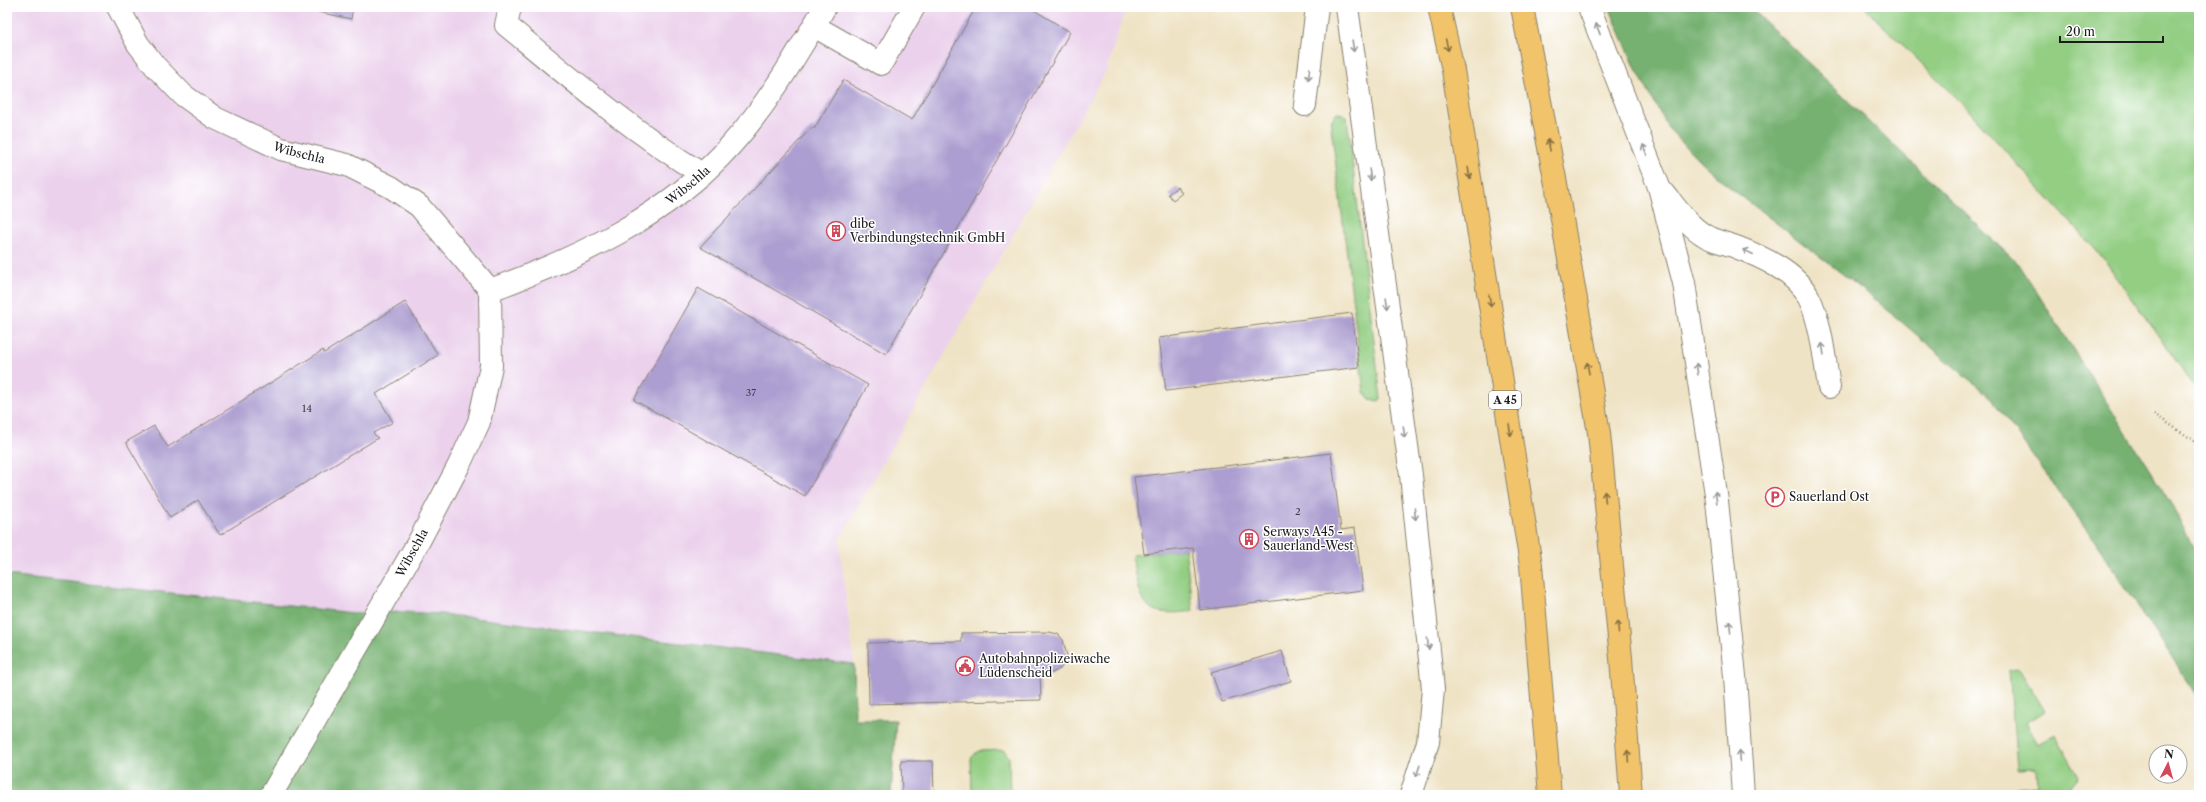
<svg xmlns="http://www.w3.org/2000/svg" width="2206" height="802" font-family="'Libre Caslon Text',serif">
<style>
.built{fill:#ebd1ec}
.green{fill:#93ce83;stroke:#587550}
.forest{fill:#76b171;stroke:#496646}
.building{fill:#ac9ed0}
.lines{fill:none;stroke-linecap:round;stroke-linejoin:round}
.minor-casing{stroke:#868070;stroke-width:24}
.highway-casing{stroke:#868070;stroke-width:24}
.path{stroke:#868070;stroke-width:2.5;stroke-dasharray:1 3;stroke-linecap:butt}
.minor{stroke:#fff;stroke-width:22}
.highway{stroke:#f1c36a;stroke-width:22}
.oneway{stroke:#999}
.oneway2{stroke:#867043}
.labels{text-anchor:middle;stroke-width:3;stroke-linejoin:round;paint-order:stroke}
.number-label{font-size:10px;fill:#403c49}
.shield{fill:#fff;stroke:#606060;stroke-width:1}
.shield-label{font-size:11px;font-weight:bold;fill:#1c1c1c}
.street-label{font-size:12px;fill:#1c1c1c;stroke:#fff}
.poi-label{font-size:12px;fill:#1c1c1c;stroke:#fff;text-anchor:start}
</style>
<rect width="100%" height="100%" fill="#fff"/>
<filter id="ink" filterUnits="userSpaceOnUse"><feTurbulence type="fractalNoise" baseFrequency=".025" numOctaves="2"/><feDisplacementMap in="SourceGraphic" scale="8" xChannelSelector="R" yChannelSelector="G"/><feConvolveMatrix kernelMatrix="1 2 1 2 8 2 1 2 1" color-interpolation-filters="sRGB"/></filter>
<filter id="wash" filterUnits="userSpaceOnUse"><feTurbulence type="fractalNoise" baseFrequency=".012" numOctaves="4" result="noise"/><feDisplacementMap in="SourceGraphic" scale="16" xChannelSelector="R" yChannelSelector="G"/><feGaussianBlur stdDeviation="0.9" result="paint"/><feColorMatrix in="noise" values="0 0 0 0 0 0 0 0 0 0 0 0 0 0 0 0 0 1.4 0 .05"/><feComposite in="paint" operator="in"/></filter>
<g filter="url(#wash)">
<rect width="100%" height="100%" fill="#efe3c5"/>
<path class="built" d="M 7,7 L 1126,7 L 1106,71 L 839,540 L 854,664 L 441,614 L 353,613 L 7,575 Z"/>
<path class="green" d="M 1864,7 L 2199,7 L 2199,393 L 2103,258 L 1960,101 Z
M 1337,113 L 1343,114 L 1347,117 L 1381,399 L 1378,401 L 1370,399 L 1364,392 L 1331,126 L 1332,119 Z
M 1185,549 L 1193,611 C 1140,619 1139,601 1132,555 Z
M 2019,669 L 2045,711 L 2026,723 L 2038,744 L 2055,734 L 2079,776 L 2063,795 L 2018,795 L 2017,787 L 2037,785 L 2036,768 L 2017,769 L 2009,670 Z
M 1004,750 L 1009,757 L 1010,795 L 972,795 L 971,758 L 978,751 Z"/>
<path class="forest" d="M 1609,7 L 1750,7 L 2021,267 L 2173,507 L 2199,559 L 2199,698 L 2092,537 L 1991,398 L 1871,296 L 1723,182 L 1700,161 L 1668,128 L 1636,69 Z
M 7,575 L 353,613 L 404,612 L 441,614 L 854,664 L 855,720 L 896,720 L 891,795 L 7,795 Z"/>
<g id="blocks">
<path class="building" d="M 295,7 L 353,7 L 351,19 Z
M 976,7 L 1029,7 L 1070,32 L 886,354 L 700,247 L 812,127 L 814,129 L 843,80 L 912,120 Z
M 1177,187 L 1182,193 L 1173,200 L 1168,194 Z
M 698,288 L 868,385 L 805,496 L 634,400 Z
M 405,302 L 438,355 L 376,394 L 393,422 L 373,433 L 378,438 L 220,535 L 198,500 L 170,518 L 126,442 L 154,426 L 168,447 L 323,350 L 324,353 Z
M 1352,313 L 1359,367 L 1166,391 L 1159,338 Z
M 1331,453 L 1341,530 L 1355,528 L 1363,590 L 1200,610 L 1193,548 L 1144,554 L 1134,477 Z
M 1049,632 L 1058,634 L 1063,640 L 1067,656 L 1060,669 L 1052,673 L 1040,674 L 1041,700 L 869,704 L 868,643 L 961,641 L 961,633 Z
M 1282,651 L 1291,681 L 1222,702 L 1211,672 Z
M 901,761 L 933,761 L 934,795 L 902,795 Z"/>
</g>
</g>
<g filter="url(#ink)">
<use href="#blocks" fill-opacity="0" stroke="#868070" stroke-width="1"/>
<g class="lines">
<defs>
<g id="minor">
<path id="s1" d="M 118,7 L 138,44 L 155,66 L 183,95 L 215,118 L 281,149 L 347,165 L 391,187 L 419,206 L 490,290 L 491,366 L 479,422 L 459,465 L 419,541 L 271,795"/>
<path d="M 510,7 L 506,25 C 569,77 632,131 702,174"/>
<path d="M 1347,7 L 1411,475 L 1433,689 L 1428,742 L 1411,795"/>
<path d="M 1589,7 L 1659,187 L 1684,283 L 1717,501 L 1735,676 L 1743,795"/>
<path d="M 814,26 L 881,64 L 914,7"/>
<path d="M 1305,105 L 1317,7"/>
<path d="M 1665,194 C 1677,209 1688,225 1704,235 C 1713,241 1726,243 1736,247 C 1762,257 1796,272 1809,298 C 1821,321 1825,362 1829,387"/>
<path id="s2" d="M 490,290 C 578,258 668,216 731,145 C 769,103 796,55 825,7"/>
</g>
<path id="highway" d="M 1439,7 L 1453,70 L 1531,565 L 1550,795
M 1522,7 L 1556,184 L 1599,433 L 1621,658 L 1631,795"/>
</defs>
<use href="#minor" class="minor-casing"/>
<use href="#highway" class="highway-casing"/>
<path class="path" d="M 2154,414 L 2199,444"/>
<use href="#minor" class="minor"/>
<use href="#highway" class="highway"/>
</g>
<defs><path id="oneway-shaft" d="M-6 0H5M1.5-3L5.5 0L1.5 3" fill="none" stroke-width="1.6" stroke-linecap="round" stroke-linejoin="round"/></defs>
<g class="oneway">
<use href="#oneway-shaft" transform="translate(1598 29) rotate(-111)"/>
<use href="#oneway-shaft" transform="translate(1353 46) rotate(82)"/>
<use href="#oneway-shaft" transform="translate(1309 74) rotate(97)"/>
<use href="#oneway-shaft" transform="translate(1645 150) rotate(-111)"/>
<use href="#oneway-shaft" transform="translate(1370 175) rotate(82)"/>
<use href="#oneway-shaft" transform="translate(1748 252) rotate(-155)"/>
<use href="#oneway-shaft" transform="translate(1387 303) rotate(82)"/>
<use href="#oneway-shaft" transform="translate(1823 349) rotate(-99)"/>
<use href="#oneway-shaft" transform="translate(1697 369) rotate(-99)"/>
<use href="#oneway-shaft" transform="translate(1404 432) rotate(82)"/>
<use href="#oneway-shaft" transform="translate(1716 497) rotate(-98)"/>
<use href="#oneway-shaft" transform="translate(1415 514) rotate(84)"/>
<use href="#oneway-shaft" transform="translate(1730 627) rotate(-96)"/>
<use href="#oneway-shaft" transform="translate(1428 644) rotate(84)"/>
<use href="#oneway-shaft" transform="translate(1740 756) rotate(-94)"/>
<use href="#oneway-shaft" transform="translate(1418 771) rotate(108)"/>
</g>
<g class="oneway2">
<use href="#oneway-shaft" transform="translate(1447 45) rotate(77)"/>
<use href="#oneway-shaft" transform="translate(1549 145) rotate(-101)"/>
<use href="#oneway-shaft" transform="translate(1469 173) rotate(81)"/>
<use href="#oneway-shaft" transform="translate(1490 301) rotate(81)"/>
<use href="#oneway-shaft" transform="translate(1588 368) rotate(-100)"/>
<use href="#oneway-shaft" transform="translate(1510 430) rotate(81)"/>
<use href="#oneway-shaft" transform="translate(1605 497) rotate(-95)"/>
<use href="#oneway-shaft" transform="translate(1618 627) rotate(-95)"/>
<use href="#oneway-shaft" transform="translate(1628 756) rotate(-94)"/>
</g>
</g>
<defs>
<symbol id="building-ring" viewBox="-11 -11 22 22"><circle r="9.5" fill="#fff" stroke="#d1495b" stroke-width="1.5"/><path d="M-4-6H4V6H1V3H-1V6H-4ZM-2.5-4.3h1.7v1.8h-1.7ZM.8-4.3h1.7v1.8H.8ZM-2.5-1h1.7V.8h-1.7ZM.8-1h1.7V.8H.8Z" fill="#d1495b"/></symbol>
<symbol id="parking-ring" viewBox="-11 -11 22 22"><circle r="9.5" fill="#fff" stroke="#d1495b" stroke-width="1.5"/><path d="M-3.5-5.5H1a3.5 3.5 0 0 1 0 7H-1V5.5H-3.5ZM-1-3.4V-.6H.8a1.4 1.4 0 0 0 0-2.8Z" fill="#d1495b"/></symbol>
<symbol id="civic-ring" viewBox="-11 -11 22 22"><circle r="9.5" fill="#fff" stroke="#d1495b" stroke-width="1.5"/><path d="M-.6-6.5H3V-4.5H.6V-3L4-1V1h2V6H-6V1h2V-1L-.6-3ZM-1.2 2.5V6h2.4V2.5Z" fill="#d1495b"/></symbol>
</defs>
<g fill-rule="evenodd">
<use href="#building-ring" x="825" y="220" width="22" height="22"/>
<use href="#parking-ring" x="1764" y="486" width="22" height="22"/>
<use href="#building-ring" x="1238" y="528" width="22" height="22"/>
<use href="#civic-ring" x="954" y="655" width="22" height="22"/>
</g>
<g class="labels">
<g class="number-label">
<text x="751" y="396">37</text>
<text x="307" y="412">14</text>
<text x="1298" y="515">2</text>
</g>
<rect class="shield" x="1489" y="391" width="32" height="18" rx="3"/>
<g class="shield-label">
<text x="1505" y="404">A 45</text>
</g>
<g class="street-label">
<text dy="4" stroke="none"><textPath href="#s1" startOffset="241">Wibschla</textPath></text>
<text dy="4" stroke="none"><textPath href="#s2" startOffset="225">Wibschla</textPath></text>
<text transform="translate(412 553) rotate(-61)" y="4">Wibschla</text>
</g>
<g class="poi-label">
<text x="850" y="228">dibe<tspan x="850" dy="14">Verbindungstechnik GmbH</tspan></text>
<text x="1789" y="501">Sauerland Ost</text>
<text x="1263" y="536">Serways A45 -<tspan x="1263" dy="14">Sauerland-West</tspan></text>
<text x="979" y="663">Autobahnpolizeiwache<tspan x="979" dy="14">Lüdenscheid</tspan></text>
</g>
</g>
<rect width="2206" height="802" fill="none" stroke="#fff" stroke-width="24"/>
<g transform="translate(2168 764) rotate(6)"><circle r="19" fill="#ffffff" stroke="#a4a4a4"/>
<path d="M0-3L7 15L0 10L-7 15Z" fill="#d1495b"/>
<text y="-6" font-size="11" font-weight="bold" text-anchor="middle" fill="#1c1c1c">N</text>
</g>
<path d="M2060 36v6h103v-6" fill="none" stroke="#1c1c1c" stroke-width="2"/>
<text x="2066" y="36" font-size="12" fill="#1c1c1c" stroke="#ffffff" stroke-width="3" paint-order="stroke">20 m</text>
</svg>
